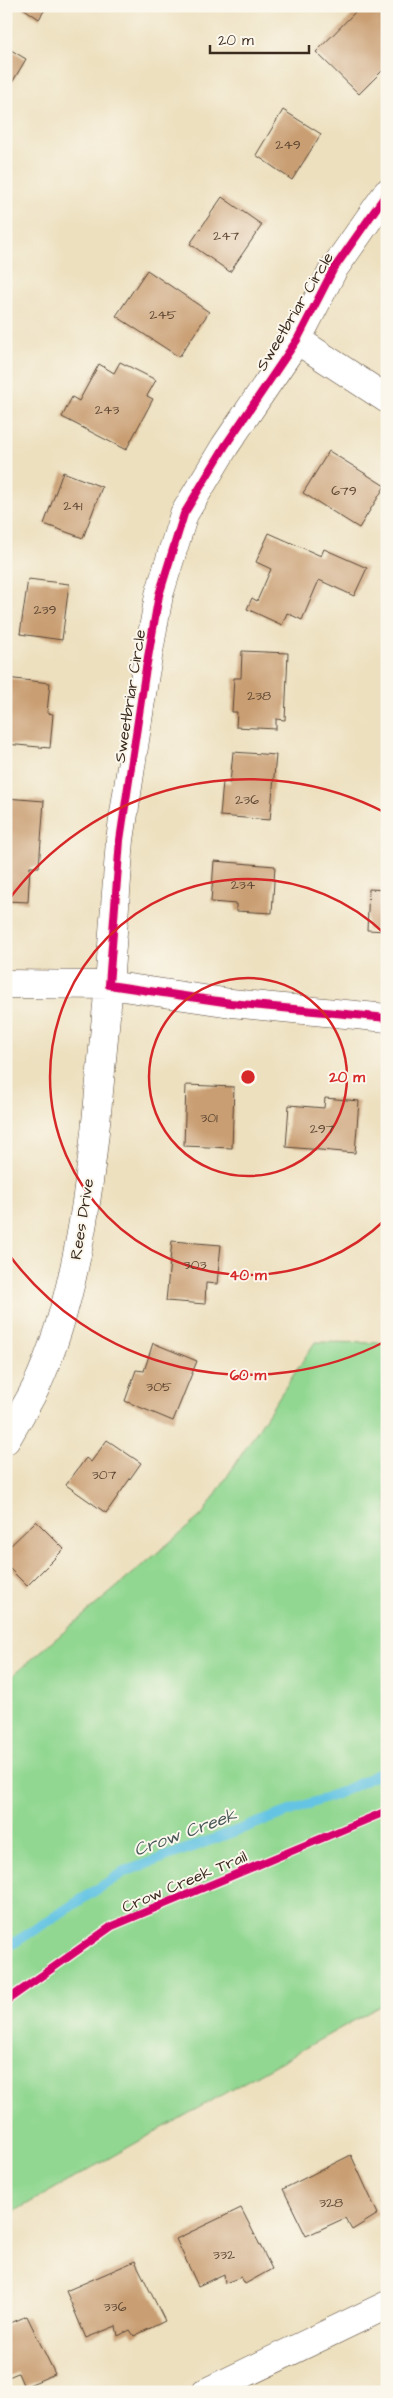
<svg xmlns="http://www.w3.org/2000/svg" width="393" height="2398" font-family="'Architects Daughter',sans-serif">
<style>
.green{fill:#91d791;stroke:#668058}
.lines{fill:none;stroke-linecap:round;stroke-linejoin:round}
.stream{stroke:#65c4e3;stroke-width:10}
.building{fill:#c99e72}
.street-casing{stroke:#564536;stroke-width:29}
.street{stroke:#fff;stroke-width:28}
.cycleway-casing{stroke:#fbf7ec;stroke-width:11}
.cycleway{stroke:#d6006c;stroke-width:8}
.ring{fill:none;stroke:#d62828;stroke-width:2.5}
.labels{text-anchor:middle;stroke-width:4;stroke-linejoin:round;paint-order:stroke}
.number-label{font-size:14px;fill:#5e4733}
.street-label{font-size:16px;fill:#3b2a1e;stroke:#fbf7ec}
.water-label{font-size:18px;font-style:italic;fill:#485859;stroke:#fbf7ec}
.centre{fill:#d62828;stroke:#fbf7ec;stroke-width:2.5}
.ring-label{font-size:15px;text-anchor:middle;font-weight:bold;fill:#d62828;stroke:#fbf7ec;stroke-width:4;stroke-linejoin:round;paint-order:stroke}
</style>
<rect width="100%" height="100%" fill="#fbf7ec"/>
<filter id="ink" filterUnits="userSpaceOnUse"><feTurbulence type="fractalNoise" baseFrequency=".02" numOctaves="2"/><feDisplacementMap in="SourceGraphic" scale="10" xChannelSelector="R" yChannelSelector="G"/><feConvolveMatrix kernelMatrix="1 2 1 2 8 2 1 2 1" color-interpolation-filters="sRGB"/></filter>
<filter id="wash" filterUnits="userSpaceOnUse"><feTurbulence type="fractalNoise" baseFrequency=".0096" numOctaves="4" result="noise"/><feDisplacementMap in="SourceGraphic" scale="20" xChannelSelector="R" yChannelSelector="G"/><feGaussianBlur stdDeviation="1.12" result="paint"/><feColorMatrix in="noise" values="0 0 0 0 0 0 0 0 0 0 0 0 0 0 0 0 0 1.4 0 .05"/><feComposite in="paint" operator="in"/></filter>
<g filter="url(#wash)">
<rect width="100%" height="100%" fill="#ede0bf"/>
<path class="green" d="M 315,1342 L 387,1343 L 387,2002 L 6,2216 L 6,1681 L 202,1515 Z"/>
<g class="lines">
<path class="stream" d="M 6,1948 L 124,1872 L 339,1793 L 387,1770"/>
</g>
<g id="blocks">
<path class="building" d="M 20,6 L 47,6 L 39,19 Z
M 361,6 L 387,6 L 387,66 L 359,94 L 316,52 Z
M 6,47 L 26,59 L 6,93 Z
M 283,110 L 321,134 L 292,180 L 256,155 Z
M 222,197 L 262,225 L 230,272 L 190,244 Z
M 147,270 L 209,312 L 179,357 L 116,316 Z
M 120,362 L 156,380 L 147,396 L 153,399 L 126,450 L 62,417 L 72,397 L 79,401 L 99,364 L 114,373 Z
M 329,451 L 385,486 L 359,528 L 303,493 Z
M 63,472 L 102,487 L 83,538 L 44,524 Z
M 269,533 L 321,556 L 324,549 L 367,568 L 354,596 L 319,580 L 302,620 L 287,613 L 282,625 L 247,609 L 252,598 L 257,601 L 271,569 L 256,562 Z
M 28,579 L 69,584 L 62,640 L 20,634 Z
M 242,651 L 288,653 L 285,720 L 276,719 L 276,729 L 236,727 L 237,712 L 232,712 L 234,678 L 241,678 Z
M 6,678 L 50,683 L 47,713 L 53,714 L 50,748 L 6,744 Z
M 233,752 L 276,755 L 270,820 L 220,816 L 223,782 L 230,783 Z
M 6,798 L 44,801 L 39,867 L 30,867 L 28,902 L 6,901 Z
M 214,861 L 275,866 L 272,913 L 236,911 L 236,904 L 211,902 Z
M 369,889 L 387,890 L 387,931 L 367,930 Z
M 186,1085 L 234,1087 L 232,1148 L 184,1146 Z
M 325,1098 L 359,1101 L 355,1153 L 286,1147 L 289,1105 L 324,1108 Z
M 172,1241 L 221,1245 L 217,1284 L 206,1283 L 205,1304 L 166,1301 Z
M 153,1343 L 197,1361 L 173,1421 L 125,1401 L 136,1370 L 144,1371 Z
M 107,1440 L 141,1463 L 106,1513 L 66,1485 L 86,1458 L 91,1462 Z
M 36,1521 L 64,1549 L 27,1586 L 6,1565 L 6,1550 Z
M 351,2155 L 378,2214 L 352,2230 L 345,2218 L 306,2236 L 283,2189 Z
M 241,2208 L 272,2269 L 245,2284 L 241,2277 L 225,2283 L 224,2274 L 198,2286 L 176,2239 Z
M 135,2261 L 165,2321 L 134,2336 L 130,2330 L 118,2336 L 116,2326 L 86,2338 L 66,2291 Z
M 27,2316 L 55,2374 L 24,2387 L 18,2373 L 6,2378 L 6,2325 Z"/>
</g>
</g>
<g filter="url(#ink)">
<use href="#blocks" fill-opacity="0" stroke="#564536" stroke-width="1"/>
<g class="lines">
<defs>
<path id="street" d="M 387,193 L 333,270 L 297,340 L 225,446 L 184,514 L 159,595 L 145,674 L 120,840 L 109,985 L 231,1003 L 387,1018
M 297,340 L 387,399
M 6,984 L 109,985 C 96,1111 90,1271 36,1387 C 27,1405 16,1422 6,1440
M 206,2392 L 387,2305"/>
</defs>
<use href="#street" class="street-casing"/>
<use href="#street" class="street"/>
<defs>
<path id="cycleway" d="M 387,193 L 333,270 L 297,340 L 225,446 L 184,514 L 159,595 L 145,674 L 120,840 L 109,985 L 231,1003 L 387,1018
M 6,2001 L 112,1926 L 387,1811"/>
</defs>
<use href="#cycleway" class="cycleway-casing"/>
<use href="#cycleway" class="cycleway"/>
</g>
</g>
<g class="ring">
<circle cx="248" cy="1077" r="99"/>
<path d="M386 1219A198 198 0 1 1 386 935"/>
<path d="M386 1341A298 298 0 0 1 7 1252M7 902A298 298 0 0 1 386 813"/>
</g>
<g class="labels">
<g class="number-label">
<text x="288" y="149">249</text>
<text x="226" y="240">247</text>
<text x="163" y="319">245</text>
<text x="107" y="414">243</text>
<text x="344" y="495">679</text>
<text x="73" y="510">241</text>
<text x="45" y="614">239</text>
<text x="259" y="700">238</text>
<text x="247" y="804">236</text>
<text x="243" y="889">234</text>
<text x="209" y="1122">301</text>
<text x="322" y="1133">297</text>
<text x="195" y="1269">303</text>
<text x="159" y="1391">305</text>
<text x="104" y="1479">307</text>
<text x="331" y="2207">328</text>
<text x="224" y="2259">332</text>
<text x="115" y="2311">336</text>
</g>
<g class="street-label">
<text transform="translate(294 311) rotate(-59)" y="6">Sweetbriar Circle</text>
<text transform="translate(129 696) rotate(-81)" y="6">Sweetbriar Circle</text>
<text transform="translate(81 1219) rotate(-81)" y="6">Rees Drive</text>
<text transform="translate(184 1881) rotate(-23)" y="6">Crow Creek Trail</text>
</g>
<g class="water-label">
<text transform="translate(185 1832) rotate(-20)" y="6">Crow Creek</text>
</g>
</g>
<circle cx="248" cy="1077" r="8" class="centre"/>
<g class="ring-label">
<text x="347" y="1082">20 m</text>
<text x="248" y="1280">40 m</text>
<text x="248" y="1380">60 m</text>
</g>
<rect width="393" height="2398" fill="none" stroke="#fbf7ec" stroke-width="25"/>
<path d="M210 45v8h99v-8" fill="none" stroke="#3b2a1e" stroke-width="2.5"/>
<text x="218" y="45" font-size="15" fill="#3b2a1e" stroke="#fbf7ec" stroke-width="4" paint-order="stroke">20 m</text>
</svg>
